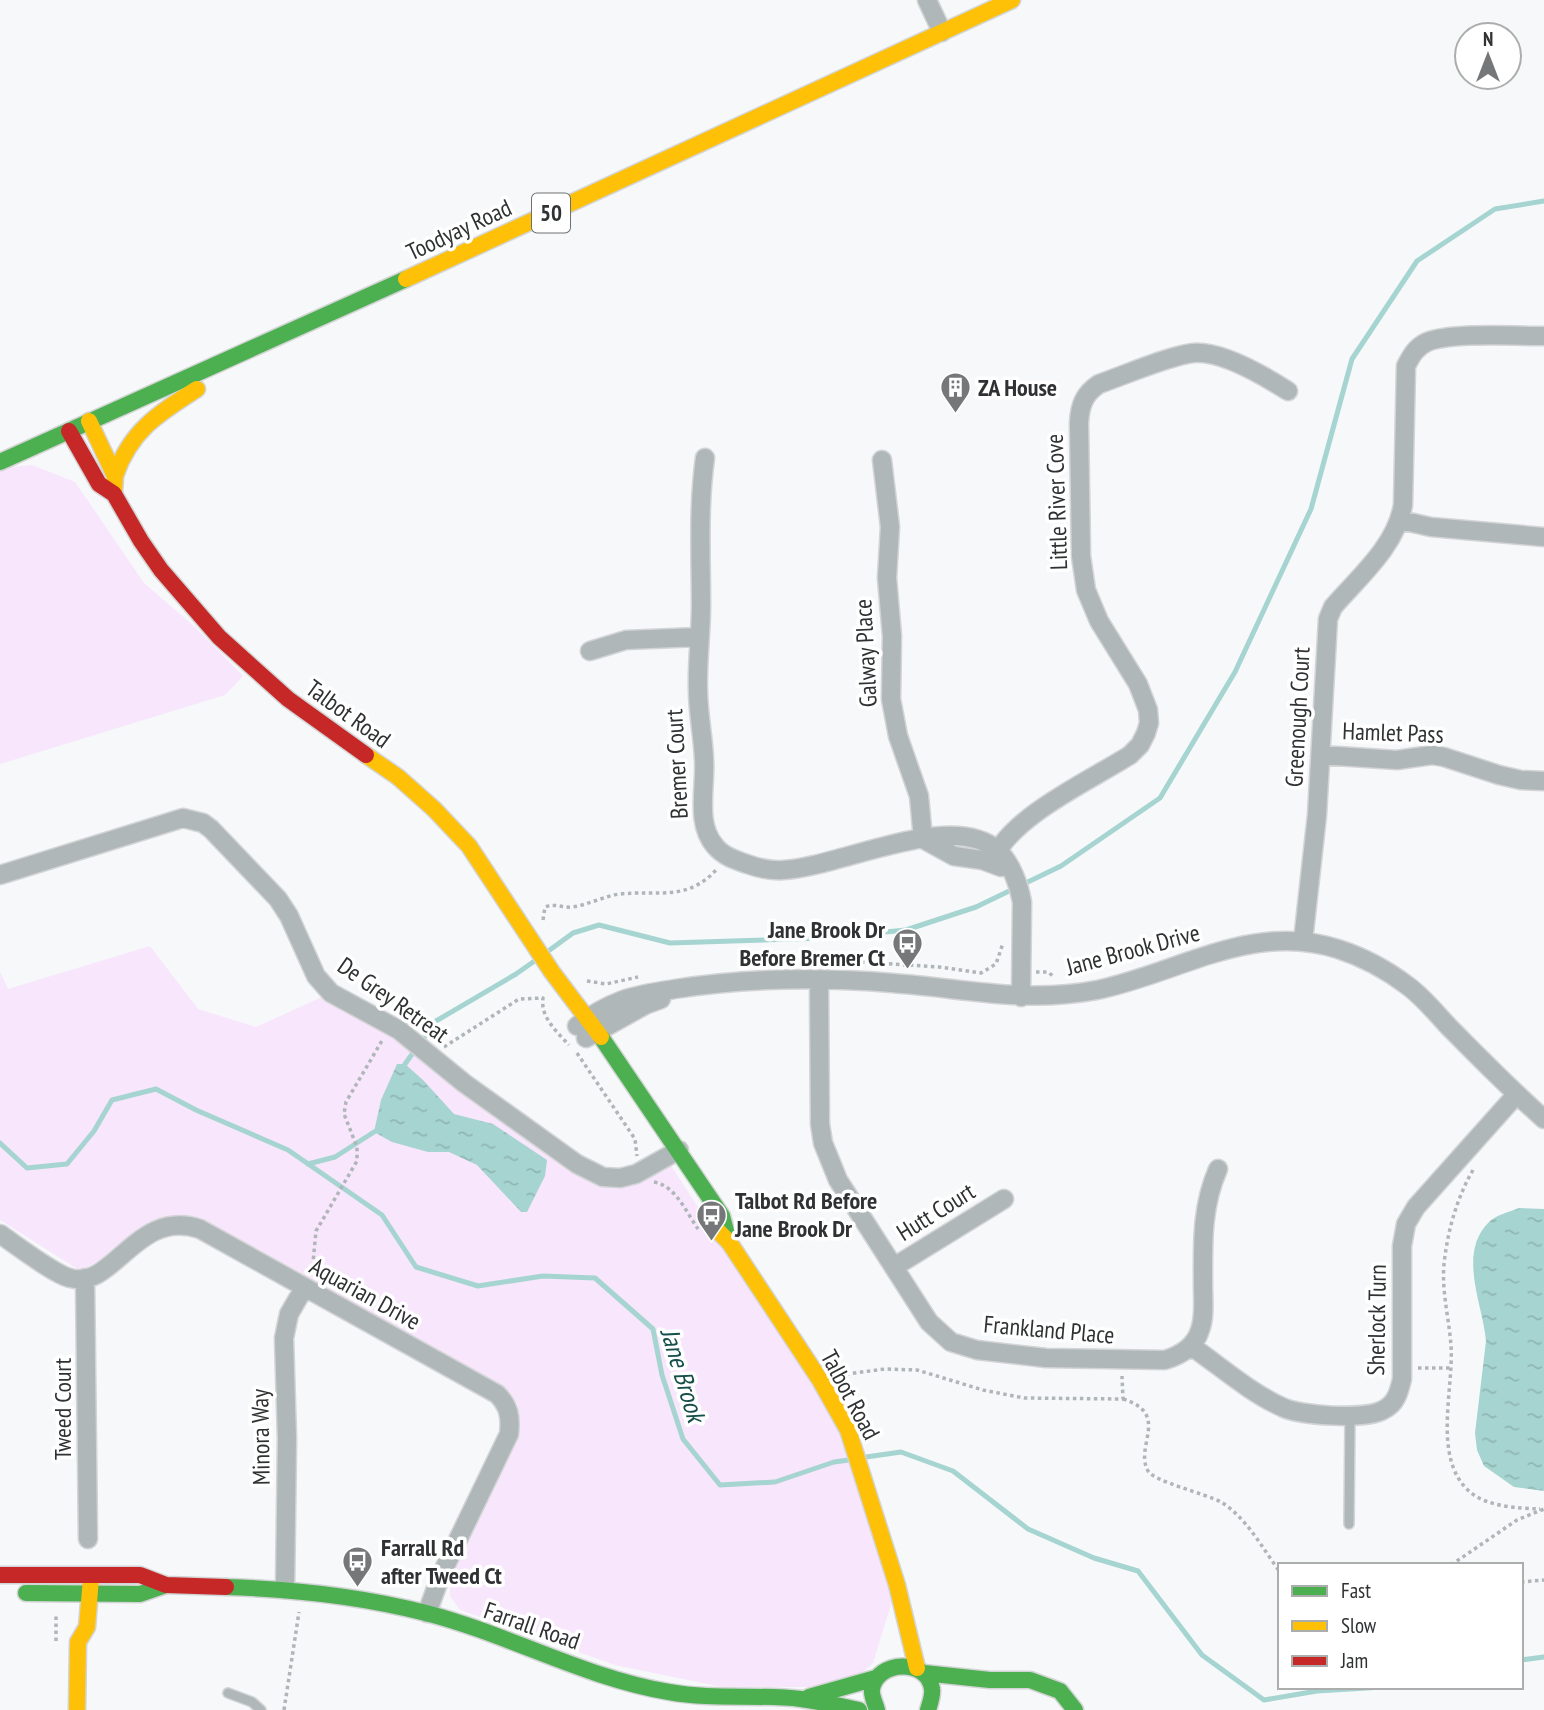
<svg xmlns="http://www.w3.org/2000/svg" width="1544" height="1710" font-family="'PT Sans Narrow',sans-serif">
<style>
.park{fill:#f8e6fc}
.water{fill:url(#water-ripples)}
.lines{fill:none;stroke-linecap:round;stroke-linejoin:round}
.stream{stroke:#a6d4d0;stroke-width:5}
.lane-casing{stroke:#d3d4d5;stroke-width:12}
.street-casing{stroke:#d3d4d5;stroke-width:21}
.fast-casing{stroke:#d3d4d5;stroke-width:19}
.slow-casing{stroke:#d3d4d5;stroke-width:19}
.jam-casing{stroke:#d3d4d5;stroke-width:19}
.path{stroke:#b0b5b8;stroke-width:3.5;stroke-dasharray:3.5 3.5;stroke-linecap:butt}
.lane{stroke:#afb7b9;stroke-width:9}
.street{stroke:#afb7b9;stroke-width:18}
.fast{stroke:#4caf50;stroke-width:16}
.slow{stroke:#ffc107;stroke-width:16}
.jam{stroke:#c62828;stroke-width:16}
.labels{text-anchor:middle;stroke-width:7;stroke-linejoin:round;paint-order:stroke}
.shield{fill:#fff;stroke:#6d6f70;stroke-width:2}
.shield-label{font-size:23px;font-weight:bold;fill:#2f3132}
.street-label{font-size:24px;fill:#2f3132;stroke:#fff}
.poi-label{font-size:24px;font-weight:bold;fill:#2f3132;stroke:#fff;text-anchor:start}
.water-label{font-size:26px;font-style:italic;fill:#154e4a;stroke:#fff}
</style>
<defs>
<pattern id="water-ripples" width="26" height="14" patternUnits="userSpaceOnUse" patternTransform="scale(1.75)"><rect width="26" height="14" fill="#a6d4d0"/><path d="M2 4q2-2 4 0t4 0M15 11q2-2 4 0t4 0" fill="none" stroke="#8fb6b3"/></pattern>
</defs>
<rect width="100%" height="100%" fill="#f6f8fa"/>
<path class="park" d="M 32,465 L 75,482 L 144,583 L 195,627 L 243,676 L 225,695 L 0,764 L 0,468 Z
M 150,946 L 198,1009 L 256,1027 L 331,993 L 603,1177 L 666,1158 L 707,1221 L 729,1242 L 820,1380 L 897,1585 L 873,1663 L 863,1672 L 810,1687 L 722,1687 L 615,1665 L 460,1610 L 450,1596 L 450,1580 L 519,1434 L 517,1404 L 504,1387 L 195,1217 C 142,1207 123,1255 79,1270 L 0,1220 L 0,972 L 8,989 Z"/>
<path class="water" d="M 397,1064 L 405,1064 L 423,1080 L 454,1114 L 493,1124 L 547,1160 L 545,1176 L 527,1212 L 521,1212 L 477,1165 L 449,1152 L 428,1152 L 392,1142 L 374,1132 L 381,1100 Z
M 1519,1208 L 1544,1209 L 1544,1491 L 1514,1487 L 1484,1466 L 1477,1450 L 1475,1433 L 1486,1341 C 1483,1305 1457,1253 1489,1222 C 1496,1215 1509,1212 1519,1208 Z"/>
<g class="lines">
<path class="stream" d="M 547,952 L 573,933 L 599,925 L 670,943 L 823,938 L 906,930 L 976,907 L 1061,866 L 1160,798 L 1235,672 L 1311,509 L 1352,359 L 1417,261 L 1495,209 L 1544,201
M 405,1064 L 436,1021 L 516,974 L 536,960
M 0,1143 L 27,1168 L 67,1164 L 94,1131 L 112,1100 L 156,1089 L 196,1110 L 288,1150 L 382,1215 L 416,1267 L 478,1286 L 543,1276 L 595,1278 L 653,1329 L 662,1375 L 683,1439 L 720,1485 L 775,1482 L 834,1462 L 849,1460
M 308,1164 L 335,1157 L 374,1132
M 866,1457 L 901,1452 L 953,1471 L 1028,1529 L 1094,1558 L 1138,1571 L 1202,1655 L 1264,1700 L 1317,1691 L 1383,1687
M 1521,1660 L 1544,1657"/>
<defs>
<path id="lane" d="M 1349,1524 L 1350,1415
M 228,1693 L 252,1702 L 261,1710"/>
<path id="street" d="M 927,0 L 942,32
M 705,458 C 698,508 701,556 701,606 C 701,634 697,662 698,690 C 698,713 703,736 704,759 C 706,787 695,823 715,846 C 723,856 735,860 747,864 C 758,868 771,871 783,870 C 840,867 951,810 997,850 C 1011,862 1019,885 1022,902 L 1021,997
M 882,460 L 890,527 L 887,578 L 892,636 L 891,699 L 898,736 L 919,796 L 923,839
M 1400,520 L 1431,527 L 1544,537
M 590,651 L 626,640 L 699,637
M 1321,755 L 1397,760 L 1432,755 L 1444,757 L 1499,775 L 1521,780 L 1544,781
M 923,839 L 954,856 L 982,860 L 1001,867
M 993,860 C 1011,816 1091,780 1130,755 L 1140,745 L 1146,733 L 1149,723 L 1148,710 L 1138,684 L 1099,621 L 1086,590 L 1081,556 L 1079,423 C 1080,405 1084,394 1099,384 C 1125,375 1168,356 1193,353 C 1221,350 1266,377 1288,391
M 0,875 L 183,818 L 203,823 L 211,829 L 278,899 L 289,916 L 316,976 L 331,993 L 399,1030 L 464,1083 L 577,1164 L 603,1177 L 620,1178 L 636,1174 L 679,1150
M 1303,941 L 1317,815 L 1328,619 L 1333,607 C 1359,577 1396,546 1403,505 L 1406,366 C 1411,356 1416,347 1427,342 C 1452,332 1515,336 1544,336
M 819,980 L 820,1124 L 823,1143 L 838,1180 L 929,1322 L 951,1342 L 977,1350 L 1046,1358 L 1165,1360 C 1181,1355 1195,1347 1200,1330 C 1205,1317 1203,1300 1203,1286 C 1203,1245 1201,1208 1218,1169
M 577,1026 C 591,1015 607,1006 623,1000 C 640,994 657,992 675,989 C 746,978 819,977 892,983 C 964,988 1023,1004 1097,990 C 1179,973 1252,921 1338,949 C 1363,957 1387,970 1408,986 C 1423,997 1436,1013 1449,1027 C 1480,1058 1511,1090 1544,1119
M 586,1038 L 645,1005 L 661,999
M 0,1234 C 16,1245 54,1274 70,1278 C 113,1291 137,1207 200,1229 L 497,1394 C 509,1406 511,1417 509,1434 L 441,1575 L 427,1613
M 894,1267 L 1004,1199
M 85,1278 L 88,1539
M 1191,1346 C 1220,1366 1249,1392 1282,1407 C 1300,1416 1365,1420 1383,1410 C 1396,1404 1399,1392 1402,1379 L 1402,1246 L 1406,1224 L 1416,1207 L 1516,1095
M 285,1589 L 287,1439 L 284,1338 L 289,1314 L 304,1288"/>
<path id="fast" d="M 0,462 L 406,279
M 601,1037 L 722,1216 L 729,1242
M 226,1587 C 293,1589 360,1596 426,1613 C 508,1634 585,1678 669,1692 C 713,1700 758,1694 801,1699 C 821,1702 840,1706 859,1710
M 26,1593 L 140,1594 L 166,1585
M 924,1673 L 990,1680 L 1030,1680 L 1060,1691 L 1075,1710
M 809,1697 L 876,1678
M 877,1710 C 875,1703 871,1695 872,1689 C 877,1660 928,1658 932,1689 C 933,1695 930,1704 928,1710"/>
<path id="slow" d="M 406,279 L 1012,0
M 89,421 L 115,476 L 114,493
M 115,476 C 130,431 159,413 197,389
M 366,755 L 398,777 L 434,809 L 469,846 L 552,972 L 601,1037
M 718,1231 L 729,1242 L 820,1380 L 848,1430 L 897,1585 L 917,1668
M 77,1710 L 78,1642 L 87,1627 L 91,1578"/>
<path id="jam" d="M 69,431 L 99,484 L 114,494 L 141,541 L 161,570 L 219,637 L 288,699 L 366,755
M 0,1575 L 140,1575 L 166,1585 L 226,1587"/>
</defs>
<use href="#lane" class="lane-casing"/>
<use href="#street" class="street-casing"/>
<use href="#fast" class="fast-casing"/>
<use href="#slow" class="slow-casing"/>
<use href="#jam" class="jam-casing"/>
<path class="path" d="M 543,920 L 545,907 C 555,903 562,908 572,907 C 588,905 604,896 620,894 C 659,890 687,902 717,869
M 861,962 L 939,967 L 981,973 L 996,964 L 1003,943
M 1036,972 L 1048,972 L 1054,977
M 587,981 L 606,984 L 638,977
M 444,1047 L 519,999 L 543,998 C 540,1017 557,1032 569,1045
M 577,1053 L 635,1139 L 637,1156
M 1473,1170 C 1458,1196 1449,1226 1445,1256 C 1440,1287 1449,1316 1451,1346 C 1454,1389 1432,1458 1469,1491 C 1486,1507 1518,1508 1540,1509
M 654,1182 C 676,1186 686,1212 698,1229
M 312,1273 L 316,1231 L 357,1161 L 357,1147 L 344,1114 L 346,1102 L 383,1039
M 1418,1368 L 1451,1368
M 839,1375 L 885,1369 L 917,1370 L 983,1390 L 1024,1398 L 1123,1399 L 1122,1376
M 1123,1399 C 1171,1414 1134,1446 1148,1471 C 1153,1481 1206,1494 1221,1502 C 1246,1517 1263,1549 1280,1572
M 1451,1565 L 1517,1520 L 1544,1509
M 1521,1582 L 1544,1580
M 56,1641 L 56,1614
M 284,1710 L 299,1612"/>
<use href="#lane" class="lane"/>
<use href="#street" class="street"/>
<use href="#fast" class="fast"/>
<use href="#slow" class="slow"/>
<use href="#jam" class="jam"/>
</g>
<defs>
<symbol id="building-pin" viewBox="-11 -11 22 30"><path d="M0 17L-7.5 6A9.5 9.5 0 1 1 7.5 6Z" fill="#757778" stroke="#fff"/><path d="M-4-6H4V6H1V3H-1V6H-4ZM-2.5-4.3h1.7v1.8h-1.7ZM.8-4.3h1.7v1.8H.8ZM-2.5-1h1.7V.8h-1.7ZM.8-1h1.7V.8H.8Z" fill="#fff"/></symbol>
<symbol id="bus-pin" viewBox="-11 -11 22 30"><path d="M0 17L-7.5 6A9.5 9.5 0 1 1 7.5 6Z" fill="#757778" stroke="#fff"/><path d="M-5-6H5V4H4V6H2V4H-2V6H-4V4H-5ZM-3.5-4V0h7V-4ZM-3.5 1.2v1.5H-2V1.2ZM2 1.2v1.5H3.5V1.2Z" fill="#fff"/></symbol>
</defs>
<g fill-rule="evenodd">
<use href="#building-pin" x="938" y="370" width="35" height="47"/>
<use href="#bus-pin" x="890" y="926" width="35" height="47"/>
<use href="#bus-pin" x="694" y="1198" width="35" height="47"/>
<use href="#bus-pin" x="340" y="1544" width="35" height="47"/>
</g>
<g class="labels">
<rect class="shield" x="532" y="193.5" width="38" height="39" rx="5"/>
<g class="shield-label">
<text x="551" y="221">50</text>
</g>
<g class="street-label">
<text transform="translate(459 230) rotate(-25)" y="8">Toodyay Road</text>
<text transform="translate(1057 502) rotate(-92)" y="8">Little River Cove</text>
<text transform="translate(866 653) rotate(-93)" y="8">Galway Place</text>
<text transform="translate(348 714) rotate(36)" y="8">Talbot Road</text>
<text transform="translate(1298 717) rotate(-87)" y="8">Greenough Court</text>
<text transform="translate(1393 733) rotate(2)" y="8">Hamlet Pass</text>
<text transform="translate(677 764) rotate(-93)" y="8">Bremer Court</text>
<text transform="translate(1133 950) rotate(-15)" y="8">Jane Brook Drive</text>
<text transform="translate(393 1000) rotate(35)" y="8">De Grey Retreat</text>
<text transform="translate(936 1212) rotate(-32)" y="8">Hutt Court</text>
<text transform="translate(365 1294) rotate(29)" y="8">Aquarian Drive</text>
<text transform="translate(1377 1320) rotate(-89)" y="8">Sherlock Turn</text>
<text transform="translate(1049 1330) rotate(5)" y="8">Frankland Place</text>
<text transform="translate(850 1395) rotate(62)" y="8">Talbot Road</text>
<text transform="translate(63 1409) rotate(-90)" y="8">Tweed Court</text>
<text transform="translate(261 1437) rotate(-91)" y="8">Minora Way</text>
<text transform="translate(532 1626) rotate(19)" y="8">Farrall Road</text>
</g>
<g class="poi-label">
<text x="978" y="396">ZA House</text>
<text x="885" y="938" text-anchor="end">Jane Brook Dr<tspan x="885" dy="28">Before Bremer Ct</tspan></text>
<text x="735" y="1209">Talbot Rd Before<tspan x="735" dy="28">Jane Brook Dr</tspan></text>
<text x="381" y="1556">Farrall Rd<tspan x="381" dy="28">after Tweed Ct</tspan></text>
</g>
<g class="water-label">
<text transform="translate(683 1375) rotate(73)" y="9">Jane Brook</text>
</g>
</g>
<rect x="1278" y="1563" width="245" height="126" fill="#ffffff" stroke="#acadad" stroke-width="2"/>
<rect x="1292" y="1586" width="35" height="10" fill="#4caf50" stroke="#acadad" stroke-width="2"/>
<text x="1341" y="1598" font-size="21" fill="#2f3132">Fast</text>
<rect x="1292" y="1621" width="35" height="10" fill="#ffc107" stroke="#acadad" stroke-width="2"/>
<text x="1341" y="1633" font-size="21" fill="#2f3132">Slow</text>
<rect x="1292" y="1656" width="35" height="10" fill="#c62828" stroke="#acadad" stroke-width="2"/>
<text x="1341" y="1668" font-size="21" fill="#2f3132">Jam</text>
<g transform="translate(1488 56)"><circle r="33" fill="#ffffff" stroke="#acadad" stroke-width="2"/>
<path d="M0-5L12 26L0 18L-12 26Z" fill="#757778"/>
<text y="-10" font-size="19" font-weight="bold" text-anchor="middle" fill="#2f3132">N</text>
</g>
</svg>
